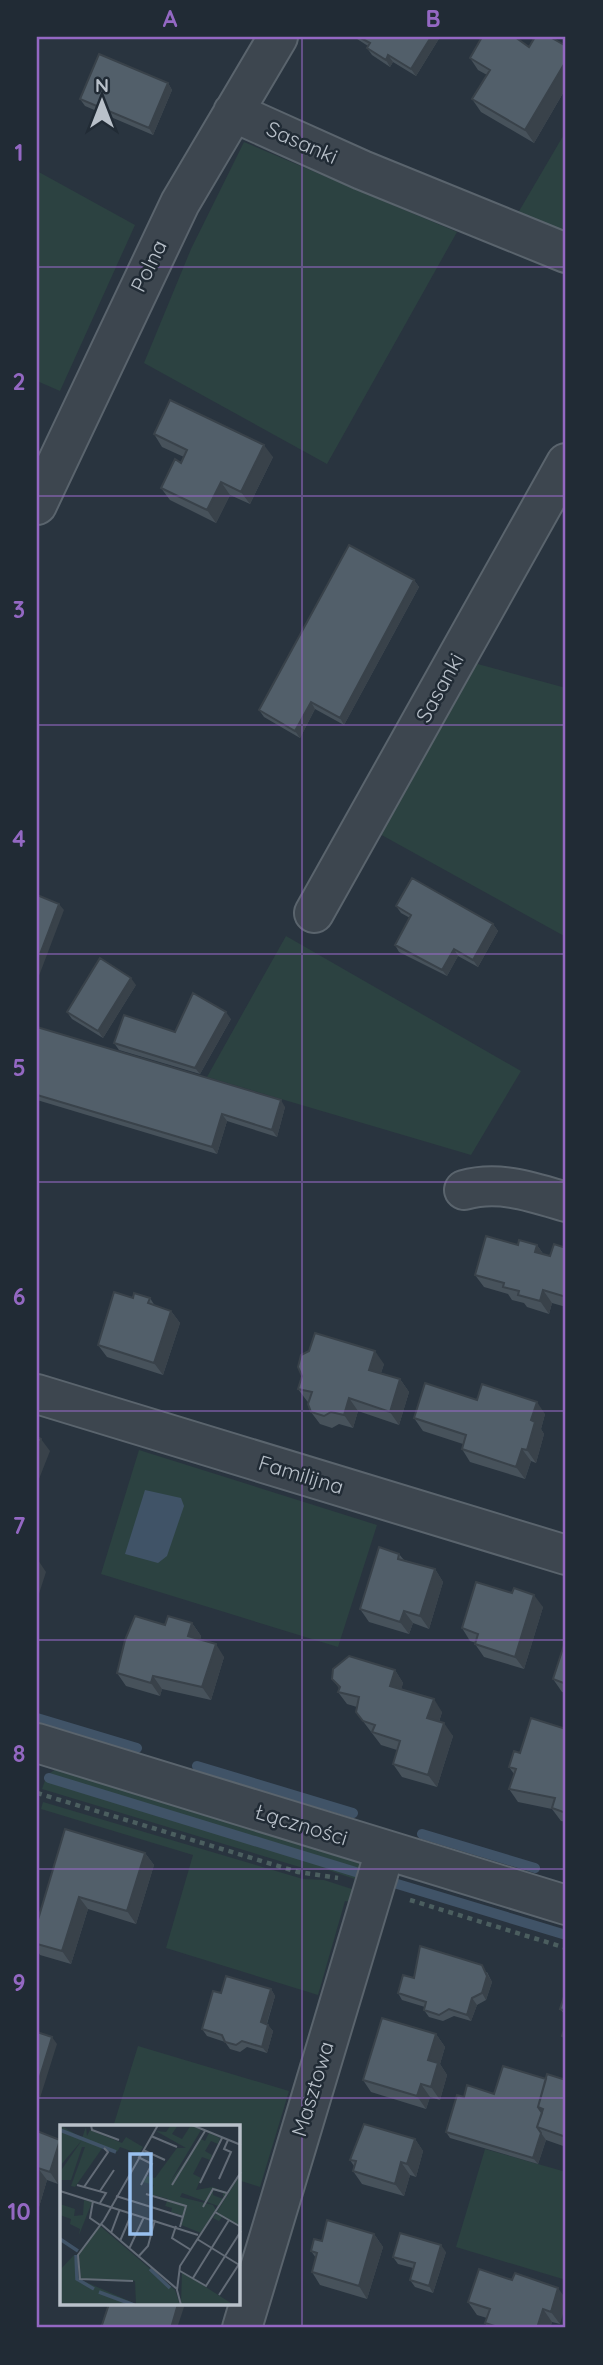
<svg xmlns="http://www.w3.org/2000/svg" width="603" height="2365" font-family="Quicksand,sans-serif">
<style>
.green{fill:#2c4241}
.water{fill:#405367}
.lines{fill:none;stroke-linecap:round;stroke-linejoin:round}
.stream{stroke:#405367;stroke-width:10}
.minor-casing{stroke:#5a646d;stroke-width:42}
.path{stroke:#4b5e5f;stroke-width:4.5;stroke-dasharray:5 5;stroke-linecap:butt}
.minor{stroke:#3d464f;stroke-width:38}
.wall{fill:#47525b}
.shaded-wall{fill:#39424a}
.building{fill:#525f6a;stroke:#39424a;stroke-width:2}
.grid{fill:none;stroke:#9468c3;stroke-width:2;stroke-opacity:0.55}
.labels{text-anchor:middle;stroke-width:5;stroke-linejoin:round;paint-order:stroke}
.street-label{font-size:21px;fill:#b9c1ca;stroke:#212b35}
.inset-river{fill:none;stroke:#405367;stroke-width:3.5}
.inset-road{fill:none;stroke:#636c77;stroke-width:2}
.view{fill:#99c1ef;fill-opacity:0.15;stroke:#99c1ef;stroke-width:3.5}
.inset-edge{fill:none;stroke:#b9c1ca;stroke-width:3.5}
.neatline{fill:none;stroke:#9468c3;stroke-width:2.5}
.grid-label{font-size:23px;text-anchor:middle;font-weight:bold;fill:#9468c3}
</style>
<rect width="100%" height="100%" fill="#29343f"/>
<path class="green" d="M 566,131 L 566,233 L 518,213 Z
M 244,142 L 457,232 L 327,464 L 144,363 L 191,249 Z
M 37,171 L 135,225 L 60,391 L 37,381 Z
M 474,663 L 566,688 L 566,937 L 378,833 Z
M 286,936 L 521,1071 L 471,1155 L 207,1077 Z
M 139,1450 L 377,1525 L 338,1647 L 101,1574 Z
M 56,1769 L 363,1863 L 361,1881 L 325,1869 L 303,1868 L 42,1789 L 47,1775 Z
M 43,1802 L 303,1879 L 324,1880 L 358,1891 L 355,1903 L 345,1901 L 318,1995 L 166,1948 L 193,1855 L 41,1809 Z
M 138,2046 L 289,2091 L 260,2187 L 238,2180 L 238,2127 L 113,2127 Z
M 485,2149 L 566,2172 L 566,2280 L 456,2247 Z"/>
<path class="water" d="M 145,1490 L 181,1498 L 184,1506 L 167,1556 L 158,1563 L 125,1554 Z"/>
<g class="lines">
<path class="stream" d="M 37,1718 L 137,1748
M 197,1766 L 353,1813
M 49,1778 L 359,1873
M 422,1834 L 535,1868
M 394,1883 L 566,1935"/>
<defs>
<path id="minor" d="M 233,112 L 362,170 L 566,253
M 37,505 L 180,203 L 278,37
M 314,913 L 566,463
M 464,1190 C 499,1180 533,1192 566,1202
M 37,1394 L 566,1555
M 37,1743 L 566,1905
M 242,2328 L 385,1851"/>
</defs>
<use href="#minor" class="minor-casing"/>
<path class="path" d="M 37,1793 L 298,1872 L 338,1878
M 410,1900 L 566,1948"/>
<use href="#minor" class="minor"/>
</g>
<path class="wall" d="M 354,37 L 440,37 L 416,76 L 393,62 L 390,67 L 372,55 L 367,48 L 368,46 Z
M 566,46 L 566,88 L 534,143 L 481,112 L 472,99 L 487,75 L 478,70 L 470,58 L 529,47 Z
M 168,83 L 172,90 L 153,135 L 85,106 L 80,99 Z
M 154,434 L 273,457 L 250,504 L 230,495 L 216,523 L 170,500 L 161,488 L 181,463 L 184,457 L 162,447 Z
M 414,580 L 419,587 L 344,725 L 315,709 L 300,738 L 264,717 L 259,710 Z
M 396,906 L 493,924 L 498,931 L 478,967 L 458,956 L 447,976 L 399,952 L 395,945 L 410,918 L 401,913 Z
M 136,985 L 103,1038 L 72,1019 L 67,1012 Z
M 231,1019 L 200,1074 L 119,1050 L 114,1043 L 175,1032 Z
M 37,1027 L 285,1107 L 277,1137 L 227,1121 L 217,1154 L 37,1100 Z
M 518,1245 L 537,1245 L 544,1255 L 550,1256 L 566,1248 L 566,1307 L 552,1303 L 549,1314 L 527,1307 L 524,1303 L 512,1300 L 508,1294 L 484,1287 L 475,1275 Z
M 133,1298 L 150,1298 L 155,1306 L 171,1311 L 180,1323 L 163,1375 L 107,1357 L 98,1345 Z
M 384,1364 L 381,1373 L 400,1379 L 409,1392 L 399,1425 L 358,1411 L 353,1428 L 339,1424 L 332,1428 L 320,1424 L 311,1412 L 308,1402 L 307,1401 L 298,1389 L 302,1376 Z
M 477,1400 L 545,1414 L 541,1429 L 544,1434 L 536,1463 L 531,1461 L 525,1479 L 470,1462 L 462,1449 L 463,1444 L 423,1431 L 414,1418 Z
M 399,1554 L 404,1560 L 435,1569 L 443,1582 L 429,1629 L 413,1623 L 409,1634 L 369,1622 L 360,1609 Z
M 512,1593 L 543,1607 L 524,1669 L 484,1657 L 475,1644 L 476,1643 L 470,1641 L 462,1628 Z
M 192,1623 L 201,1636 L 200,1640 L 224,1657 L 211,1700 L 162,1689 L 160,1696 L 126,1686 L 117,1673 L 165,1625 Z
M 566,1639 L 566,1693 L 562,1692 L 553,1679 Z
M 395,1670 L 403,1683 L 401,1689 L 442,1712 L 439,1722 L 453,1736 L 437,1787 L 402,1777 L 393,1764 L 397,1750 L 381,1745 L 356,1712 L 357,1707 L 347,1704 L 338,1692 L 339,1688 L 332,1679 Z
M 566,1729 L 566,1822 L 561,1821 L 552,1809 L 518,1802 L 509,1789 L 514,1774 L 509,1767 Z
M 145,1853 L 154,1865 L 136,1924 L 88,1909 L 71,1964 L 40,1955 L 37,1950 L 37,1923 Z
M 487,1972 L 492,1982 L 486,2000 L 477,2005 L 471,2021 L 454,2016 L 443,2021 L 429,2017 L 424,2010 L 425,2007 L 402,2000 L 398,1993 L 414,1978 Z
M 271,1989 L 275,1996 L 267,2024 L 273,2031 L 267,2053 L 247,2047 L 240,2052 L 230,2049 L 225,2042 L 207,2036 L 202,2029 L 221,1993 Z
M 566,1990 L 566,2016 L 560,2009 Z
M 436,2034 L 445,2047 L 440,2064 L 447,2075 L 440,2100 L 430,2097 L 426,2109 L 371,2092 L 363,2080 Z
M 546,2079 L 566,2080 L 566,2147 L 546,2140 L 538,2164 L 450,2138 L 446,2132 L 464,2097 L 494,2094 Z
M 37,2131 L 58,2184 L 47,2180 L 39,2207 L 37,2206 Z
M 415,2139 L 423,2151 L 416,2177 L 410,2175 L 404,2196 L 362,2184 L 353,2171 L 354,2166 L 350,2160 Z
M 374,2234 L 383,2247 L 367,2299 L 320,2285 L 312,2272 L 316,2258 L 311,2251 L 322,2241 Z
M 446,2252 L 433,2293 L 415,2287 L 410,2280 L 413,2268 L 398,2264 L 393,2257 Z
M 512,2280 L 558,2288 L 560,2324 L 552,2322 L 550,2328 L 489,2328 L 485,2323 L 487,2318 L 477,2315 L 468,2302 Z"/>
<path class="shaded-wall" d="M 431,37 L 440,37 L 416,76 L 411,69 Z
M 388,55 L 393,62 L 390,67 L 386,60 Z
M 566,61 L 566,88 L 534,143 L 525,130 Z
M 168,83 L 172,90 L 153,135 L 149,128 Z
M 264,445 L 273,457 L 250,504 L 241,492 Z
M 221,482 L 230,495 L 216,523 L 207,510 Z
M 414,580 L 419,587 L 344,725 L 340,718 Z
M 311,702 L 315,709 L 300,738 L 295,731 Z
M 59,904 L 64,910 L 37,981 L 37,962 Z
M 493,924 L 498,931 L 478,967 L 473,960 Z
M 454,949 L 458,956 L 447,976 L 442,970 Z
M 131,978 L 136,985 L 103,1038 L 98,1031 Z
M 226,1012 L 231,1019 L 200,1074 L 195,1068 Z
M 281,1100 L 285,1107 L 277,1137 L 272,1130 Z
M 222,1114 L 227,1121 L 217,1154 L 212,1147 Z
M 537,1245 L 546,1258 L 535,1252 Z
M 543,1290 L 552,1303 L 549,1314 L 540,1301 Z
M 171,1311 L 180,1323 L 163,1375 L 154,1363 Z
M 375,1351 L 384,1364 L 378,1382 L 369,1370 Z
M 400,1379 L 409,1392 L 399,1425 L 390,1412 Z
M 349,1398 L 358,1411 L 353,1428 L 344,1415 Z
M 537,1402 L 545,1414 L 541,1429 L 544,1434 L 536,1463 L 527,1450 L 531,1420 Z
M 41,1439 L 50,1451 L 37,1484 L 37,1449 Z
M 522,1449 L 531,1461 L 525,1479 L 516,1467 Z
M 38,1560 L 46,1572 L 37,1600 L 37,1562 Z
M 435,1569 L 443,1582 L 429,1629 L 420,1616 Z
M 534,1595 L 543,1607 L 524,1669 L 515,1657 Z
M 404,1611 L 413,1623 L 409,1634 L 400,1622 Z
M 192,1623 L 201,1636 L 197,1649 L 188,1636 Z
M 216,1644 L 224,1657 L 211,1700 L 202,1687 Z
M 395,1670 L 403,1683 L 399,1698 L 390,1686 Z
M 153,1676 L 162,1689 L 160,1696 L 151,1683 Z
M 434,1699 L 442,1712 L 436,1731 L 427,1718 Z
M 444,1723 L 453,1736 L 437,1787 L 428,1775 Z
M 145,1853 L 154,1865 L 136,1924 L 127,1911 Z
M 79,1897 L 88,1909 L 71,1964 L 62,1951 Z
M 482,1965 L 492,1982 L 486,2000 L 482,1993 Z
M 271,1989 L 275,1996 L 265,2029 L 261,2022 Z
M 472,1998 L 477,2005 L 471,2021 L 467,2015 Z
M 268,2025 L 273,2031 L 267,2053 L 262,2047 Z
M 436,2034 L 445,2047 L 440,2064 L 447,2075 L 440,2100 L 431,2087 L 428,2060 Z
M 52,2037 L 57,2044 L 40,2098 L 37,2094 L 37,2086 Z
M 421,2084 L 430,2097 L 426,2109 L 417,2096 Z
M 541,2133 L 546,2140 L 538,2164 L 533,2158 Z
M 415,2139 L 423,2151 L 416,2177 L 407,2164 Z
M 60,2140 L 61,2142 L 61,2176 L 58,2184 L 50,2172 Z
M 401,2162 L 410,2175 L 404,2196 L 395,2184 Z
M 38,2168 L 47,2180 L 39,2207 L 37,2203 L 37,2173 Z
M 374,2234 L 383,2247 L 367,2299 L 359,2286 Z
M 441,2245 L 446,2252 L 433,2293 L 429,2286 Z
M 558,2288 L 566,2299 L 566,2304 L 560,2324 L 551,2312 Z
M 178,2304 L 185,2304 L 177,2328 L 171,2328 Z
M 543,2309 L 552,2322 L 550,2328 L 537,2328 Z"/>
<path class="building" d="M 359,37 L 431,37 L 411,69 L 388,55 L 386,60 L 367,48 L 370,43 Z
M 482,37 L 515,37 L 529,47 L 535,37 L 550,37 L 566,46 L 566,61 L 525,130 L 472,99 L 490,70 L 470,58 Z
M 99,54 L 168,83 L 149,128 L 80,99 Z
M 170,400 L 264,445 L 241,492 L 221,482 L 207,510 L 161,488 L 175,459 L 181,463 L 187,450 L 154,434 Z
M 349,545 L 414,580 L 340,718 L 311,702 L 295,731 L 259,710 Z
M 412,878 L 493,924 L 473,960 L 454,949 L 442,970 L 395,945 L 411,915 L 396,906 Z
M 37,895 L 59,904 L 37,962 Z
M 100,958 L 131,978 L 98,1031 L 67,1012 Z
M 193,993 L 226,1012 L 195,1068 L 114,1043 L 124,1015 L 175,1032 Z
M 37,1027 L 281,1100 L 272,1130 L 222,1114 L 212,1147 L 37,1095 Z
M 486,1236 L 518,1245 L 519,1240 L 537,1245 L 535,1252 L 550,1256 L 554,1244 L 566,1248 L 566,1297 L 543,1290 L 540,1301 L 518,1295 L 519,1291 L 503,1287 L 504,1283 L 475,1275 Z
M 114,1292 L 133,1298 L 134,1293 L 150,1298 L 148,1303 L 171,1311 L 154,1363 L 98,1345 Z
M 315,1333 L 375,1351 L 369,1370 L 400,1379 L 390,1412 L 349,1398 L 344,1415 L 331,1412 L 324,1416 L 311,1412 L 308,1404 L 312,1392 L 298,1389 L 302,1376 L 298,1367 L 301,1355 L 309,1351 Z
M 425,1383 L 477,1400 L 482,1384 L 537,1402 L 531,1420 L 535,1422 L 527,1450 L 522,1449 L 516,1467 L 462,1449 L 466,1435 L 414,1418 Z
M 37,1437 L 41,1439 L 37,1449 Z
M 379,1547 L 399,1554 L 398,1559 L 435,1569 L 420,1616 L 404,1611 L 400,1622 L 360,1609 Z
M 476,1582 L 512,1593 L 514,1588 L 534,1595 L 515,1657 L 475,1644 L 478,1634 L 462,1628 Z
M 135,1616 L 165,1625 L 168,1616 L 192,1623 L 188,1636 L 216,1644 L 202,1687 L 153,1676 L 151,1683 L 117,1673 L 125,1640 Z
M 566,1639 L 566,1684 L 553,1679 Z
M 349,1656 L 395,1670 L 390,1686 L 434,1699 L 427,1718 L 444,1723 L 428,1775 L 393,1764 L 400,1741 L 372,1732 L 375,1725 L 363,1721 L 356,1712 L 359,1697 L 338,1692 L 340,1687 L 332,1679 L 333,1669 Z
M 531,1718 L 566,1729 L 566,1813 L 552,1808 L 555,1798 L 509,1789 L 516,1769 L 509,1767 L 514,1751 L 520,1753 Z
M 65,1829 L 145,1853 L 127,1911 L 79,1897 L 62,1951 L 37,1944 L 37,1923 Z
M 420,1946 L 482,1965 L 487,1976 L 482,1993 L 472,1998 L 467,2015 L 449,2009 L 439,2015 L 424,2010 L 426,2002 L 398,1993 L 403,1975 L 414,1978 Z
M 226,1976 L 271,1989 L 261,2022 L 268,2025 L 262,2047 L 242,2041 L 236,2045 L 225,2042 L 222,2035 L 202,2029 L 213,1991 L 221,1993 Z
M 566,1990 L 566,2011 L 560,2009 Z
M 382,2018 L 436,2034 L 428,2060 L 438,2063 L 431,2087 L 421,2084 L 417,2096 L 363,2080 Z
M 566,2024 L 566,2038 L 562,2036 Z
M 37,2032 L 52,2037 L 37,2086 Z
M 503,2066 L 546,2079 L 538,2107 L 542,2113 L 537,2127 L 541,2133 L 533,2158 L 446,2132 L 457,2095 L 464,2097 L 467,2085 L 494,2094 Z
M 547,2074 L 566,2080 L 566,2137 L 537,2127 L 543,2109 L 538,2107 Z
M 364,2124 L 415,2139 L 407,2164 L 401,2162 L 395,2184 L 353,2171 L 356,2161 L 350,2160 Z
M 37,2131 L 60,2140 L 50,2172 L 38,2168 L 37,2173 Z
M 327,2220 L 374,2234 L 359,2286 L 312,2272 L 317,2253 L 311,2251 L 314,2239 L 322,2241 Z
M 400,2233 L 441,2245 L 429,2286 L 410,2280 L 415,2263 L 393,2257 Z
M 479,2269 L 512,2280 L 515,2273 L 558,2288 L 551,2312 L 543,2309 L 537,2328 L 517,2328 L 514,2327 L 514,2328 L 501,2328 L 485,2323 L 490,2309 L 468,2302 Z
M 109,2304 L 178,2304 L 171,2328 L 101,2328 Z"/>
<path class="grid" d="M 302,37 L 302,2328M 37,267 L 566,267M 37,496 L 566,496M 37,725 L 566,725M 37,954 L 566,954M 37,1182 L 566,1182M 37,1411 L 566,1411M 37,1640 L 566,1640M 37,1869 L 566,1869M 37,2098 L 566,2098"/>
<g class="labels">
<g class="street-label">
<text transform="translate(302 143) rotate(24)" y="7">Sasanki</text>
<text transform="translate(149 266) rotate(-64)" y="7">Polna</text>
<text transform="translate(440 688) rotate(-61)" y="7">Sasanki</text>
<text transform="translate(301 1475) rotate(17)" y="7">Familijna</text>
<text transform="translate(301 1825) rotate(17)" y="7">Łączności</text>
<text transform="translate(313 2089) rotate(-73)" y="7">Masztowa</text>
</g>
</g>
<g transform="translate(60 2125)">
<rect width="180" height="180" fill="#29343f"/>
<path d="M 0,0 L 22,13 L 26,2 L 27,11 L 30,5 L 62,18 L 66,12 L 83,22 L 79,29 L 60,22 L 57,27 L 43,22 L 15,62 L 11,61 L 25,22 L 22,22 L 11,55 L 0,55 L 0,47 L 22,15 L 0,41 ZM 111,0 L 118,0 L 112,9 L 122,14 L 131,0 L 141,5 L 110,57 L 141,14 L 145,16 L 149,8 L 160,13 L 158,19 L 151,16 L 145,26 L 152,30 L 150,35 L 142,32 L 133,49 L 141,53 L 136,65 L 153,62 L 167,68 L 163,72 L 163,68 L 153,65 L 153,70 L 163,74 L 158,81 L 122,68 L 120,72 L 153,80 L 156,85 L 141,108 L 121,100 L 124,91 L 111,87 L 112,83 L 105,81 L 108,74 L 89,69 L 94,60 L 83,57 L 87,51 L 95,53 L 117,23 L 126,23 L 96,6 L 106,7 ZM 180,50 L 180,102 L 162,92 L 159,96 L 153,93 ZM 24,75 L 32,77 L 19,110 L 20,104 L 10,99 L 11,94 L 0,90 L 0,79 L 15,84 L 14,91 L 23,90 ZM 40,101 L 115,165 L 120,180 L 0,180 L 0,145 L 14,130 L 19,154 L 76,179 L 75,156 L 21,154 L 19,129 ZM 122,147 L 174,180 L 121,179 Z" fill="#2c4241"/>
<path class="inset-river" d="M 0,5 L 56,27M 0,114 L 18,126M 16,130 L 17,154 L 34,164M 90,144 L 110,163M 39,167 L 74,180"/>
<path class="inset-road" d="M 31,0 L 32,5 L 59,15M 132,0 L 181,20M 91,11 L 117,22M 83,25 L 105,35M 78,32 L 92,39 L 81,60M 159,54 L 171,27 L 164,24 L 168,15M 140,58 L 162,13M 17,60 L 46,68 L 40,78M 112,60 L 145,6M 24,62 L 48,27 L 44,23M 0,66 L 138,110M 40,66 L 54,45M 86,69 L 126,81 L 120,102M 56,71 L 123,92M 33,76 L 30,93 L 40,100M 143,82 L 153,64 L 167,68M 155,87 L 181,102M 41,99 L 117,164M 116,101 L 112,113 L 131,125M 51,108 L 60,84M 137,114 L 181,141M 60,116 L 72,88M 69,124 L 84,92M 78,132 L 88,121 L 95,95M 120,146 L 146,161 L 181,106M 133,153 L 169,95M 73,156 L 20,154 L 18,130 L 44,95 L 98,0M 159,170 L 181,136M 121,180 L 117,165 L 120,141 L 181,47"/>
<path class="view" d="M 70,29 L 91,29 L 91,109 L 70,109 Z"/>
<rect width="180" height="180" class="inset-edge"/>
</g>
<rect width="603" height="2365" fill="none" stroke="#212b35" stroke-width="77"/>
<g transform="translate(102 102)" stroke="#212b35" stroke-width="5" paint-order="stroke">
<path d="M0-5L12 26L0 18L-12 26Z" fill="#b9c1ca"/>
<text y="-10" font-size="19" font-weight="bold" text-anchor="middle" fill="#b9c1ca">N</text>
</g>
<rect x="38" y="38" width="526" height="2288" class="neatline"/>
<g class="grid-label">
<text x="170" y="27">A</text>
<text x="433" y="27">B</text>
<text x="19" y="161">1</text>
<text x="19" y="390">2</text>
<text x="19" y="618">3</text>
<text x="19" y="847">4</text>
<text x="19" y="1076">5</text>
<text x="19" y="1305">6</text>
<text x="19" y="1534">7</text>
<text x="19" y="1762">8</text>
<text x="19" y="1991">9</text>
<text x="19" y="2220">10</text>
</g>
</svg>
